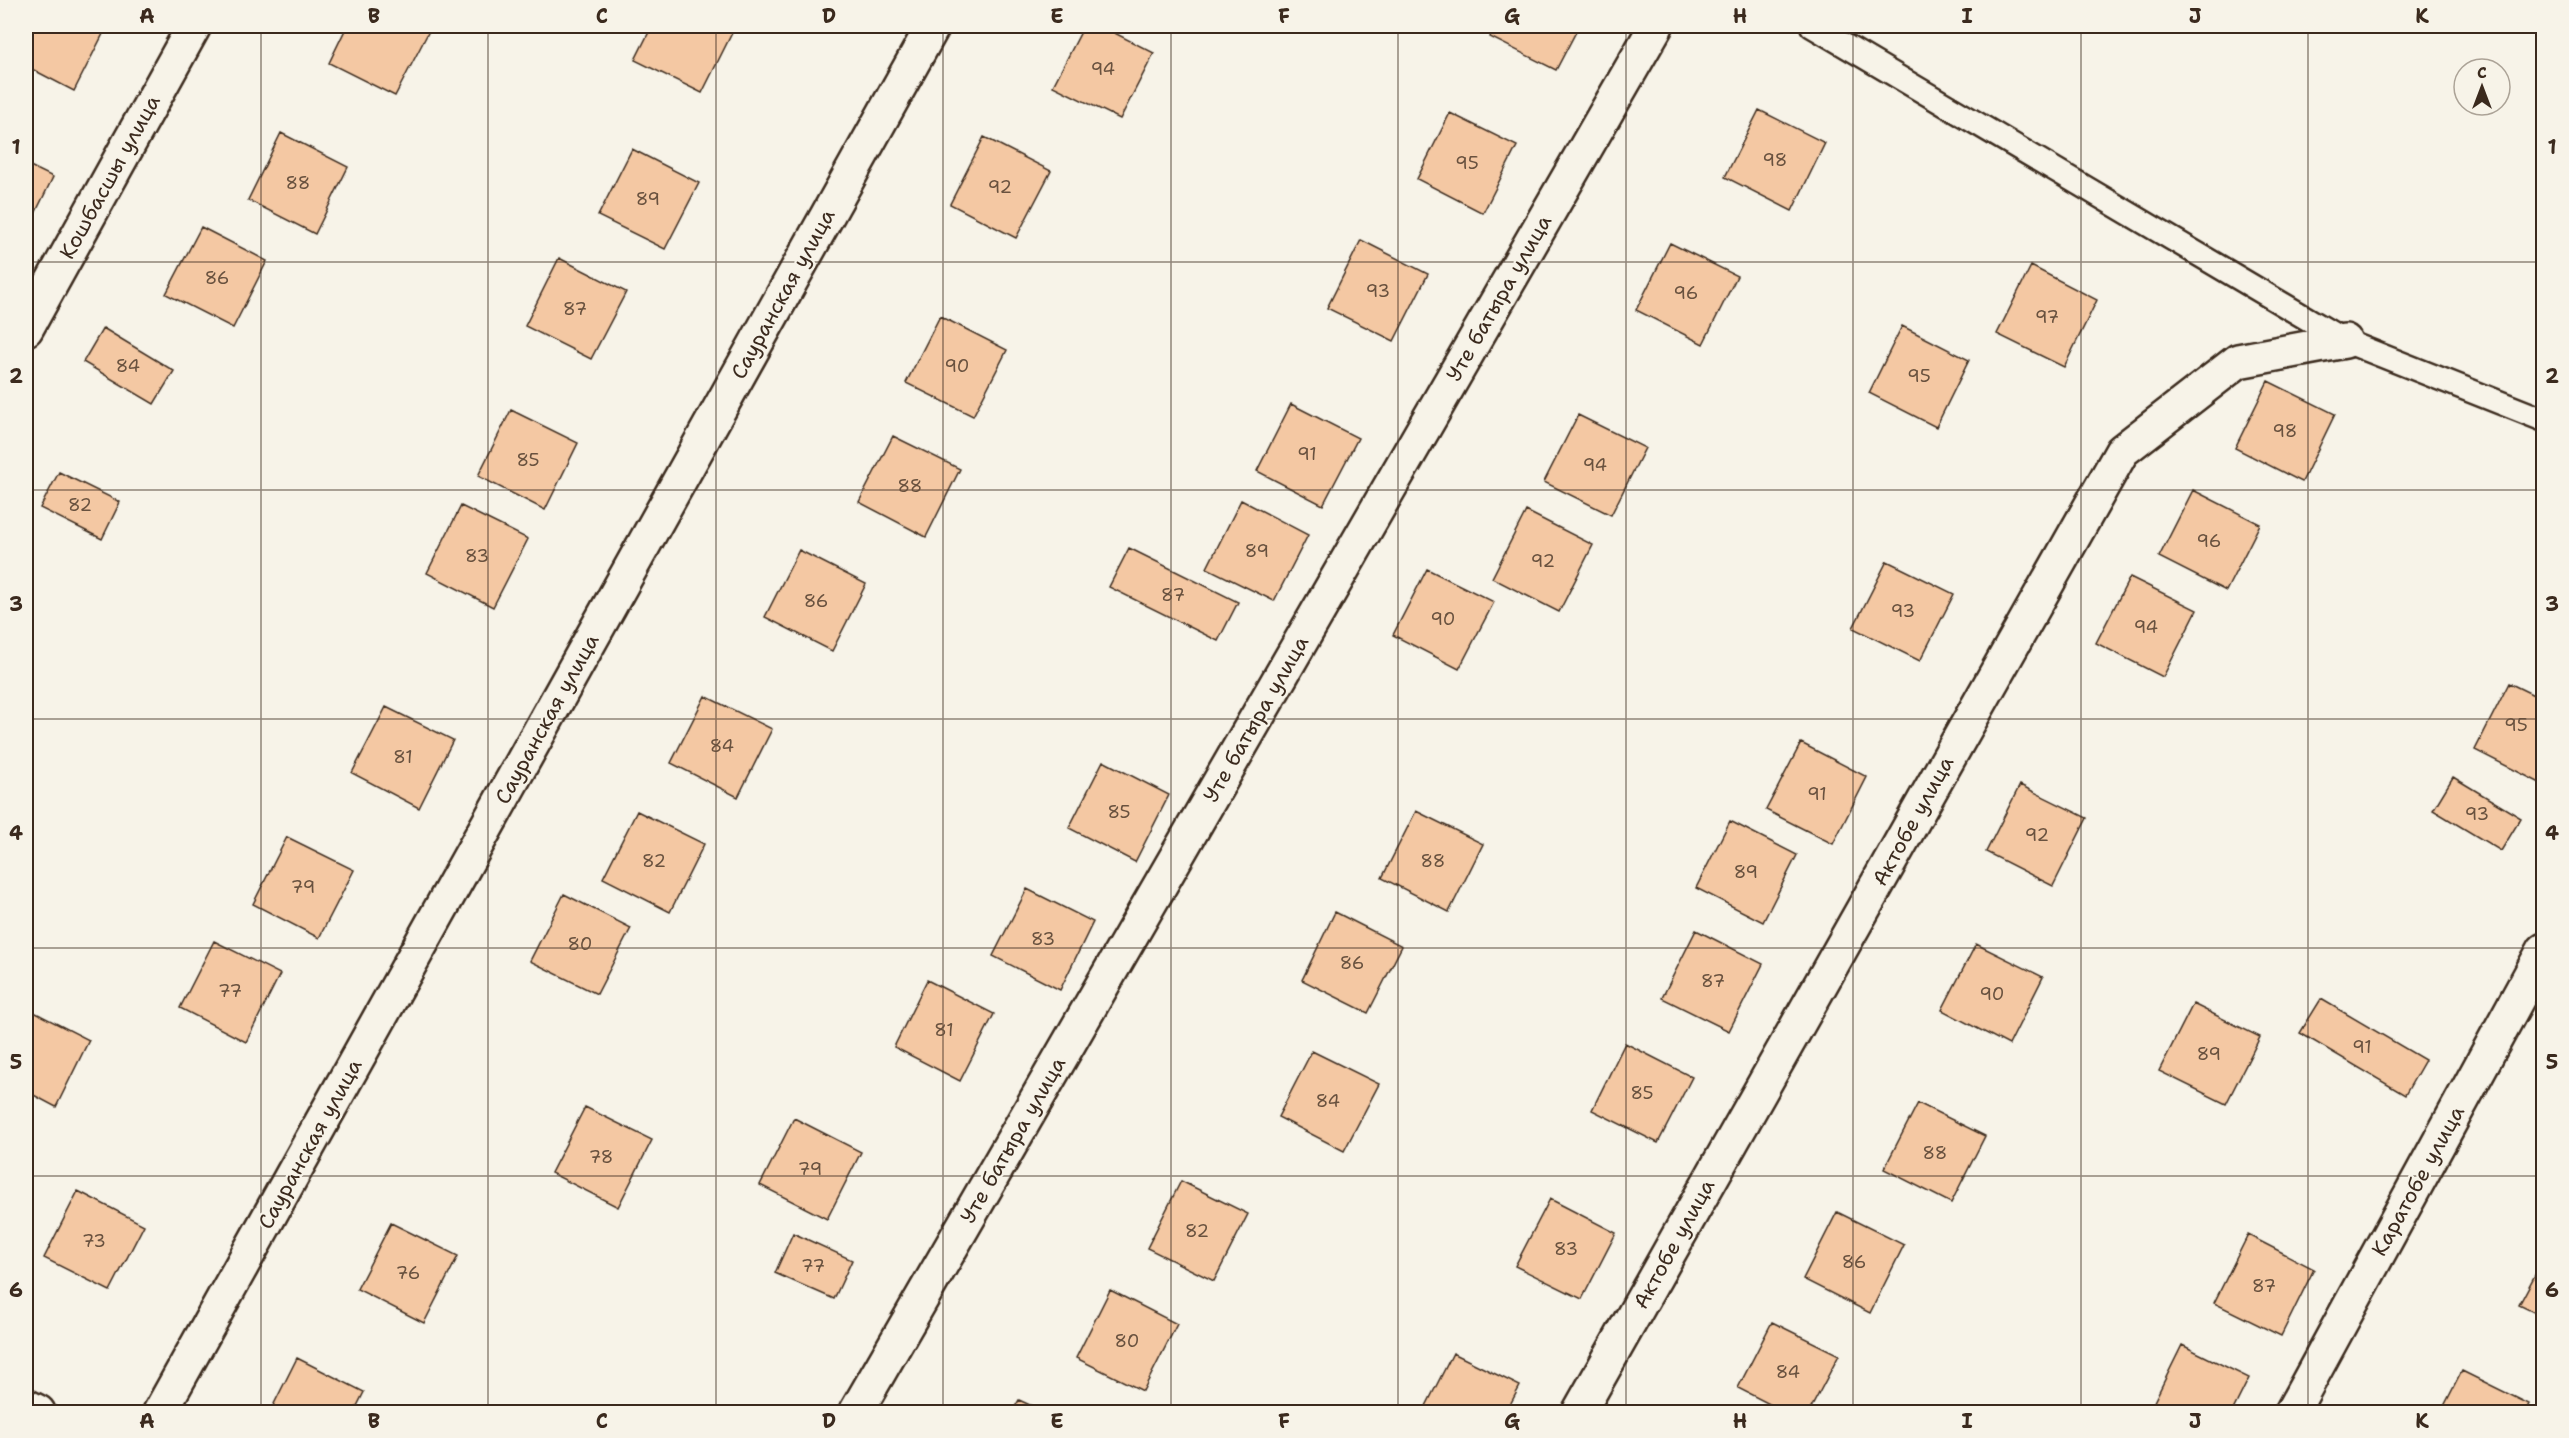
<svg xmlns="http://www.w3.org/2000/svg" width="2569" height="1438" font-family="'Shantell Sans',sans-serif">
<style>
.building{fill:#f4c8a3;stroke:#3b2a1e;stroke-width:1.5}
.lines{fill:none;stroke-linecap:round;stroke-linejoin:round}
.lane-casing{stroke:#3b2a1e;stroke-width:27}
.street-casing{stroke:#3b2a1e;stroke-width:38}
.lane{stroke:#f7f3e8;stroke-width:22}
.street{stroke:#f7f3e8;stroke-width:33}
.grid{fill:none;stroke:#3b2a1e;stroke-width:1.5;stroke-opacity:0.55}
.labels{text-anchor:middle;stroke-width:4.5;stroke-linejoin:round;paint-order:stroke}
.number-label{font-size:18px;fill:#69523f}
.street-label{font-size:21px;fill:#3b2a1e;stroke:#f7f3e8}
.neatline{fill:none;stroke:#3b2a1e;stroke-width:2}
.grid-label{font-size:20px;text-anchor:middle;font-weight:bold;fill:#3b2a1e}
</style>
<rect width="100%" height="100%" fill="#f7f3e8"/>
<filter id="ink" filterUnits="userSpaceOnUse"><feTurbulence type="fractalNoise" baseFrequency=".0167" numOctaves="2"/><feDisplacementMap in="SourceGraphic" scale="12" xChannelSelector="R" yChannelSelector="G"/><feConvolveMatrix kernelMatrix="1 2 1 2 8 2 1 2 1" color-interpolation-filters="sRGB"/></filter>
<g filter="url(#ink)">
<path class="building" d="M 26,26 L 107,26 L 74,91 L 26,66 Z
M 347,26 L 422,26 L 430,29 L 395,96 L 329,63 Z
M 652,26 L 735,27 L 702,93 L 635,60 Z
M 1084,26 L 1101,26 L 1154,53 L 1120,119 L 1053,86 Z
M 1495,26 L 1579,26 L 1556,70 L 1490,37 Z
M 1759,110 L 1825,143 L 1792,211 L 1725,177 Z
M 1450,113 L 1517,146 L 1483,213 L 1417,179 Z
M 281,133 L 348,167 L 315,234 L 248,200 Z
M 984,137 L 1051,171 L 1016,238 L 950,204 Z
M 632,149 L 699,183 L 665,249 L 598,216 Z
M 26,164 L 53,177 L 26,232 Z
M 201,227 L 267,261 L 233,328 L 166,294 Z
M 1361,240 L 1428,274 L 1394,341 L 1327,308 Z
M 1670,243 L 1737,276 L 1703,344 L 1636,310 Z
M 559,258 L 626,292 L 591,359 L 525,326 Z
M 2031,266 L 2097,300 L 2064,367 L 1997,334 Z
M 940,316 L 1007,350 L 973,416 L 906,383 Z
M 1902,326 L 1969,360 L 1936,427 L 1869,393 Z
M 103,328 L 174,371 L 154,404 L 83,362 Z
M 2268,381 L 2335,414 L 2302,482 L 2235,448 Z
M 1291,404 L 1358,438 L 1323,505 L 1257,471 Z
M 511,410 L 578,443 L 545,510 L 478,476 Z
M 1578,415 L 1645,448 L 1611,515 L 1544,482 Z
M 893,436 L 960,469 L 926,537 L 859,502 Z
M 59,472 L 120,502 L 102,539 L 40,508 Z
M 2193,490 L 2260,524 L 2226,591 L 2159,557 Z
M 1241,500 L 1308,535 L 1274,601 L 1207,568 Z
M 461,506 L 528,539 L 493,607 L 427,573 Z
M 1526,511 L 1593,545 L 1559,612 L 1492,578 Z
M 1129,548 L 1238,602 L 1218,641 L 1109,587 Z
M 799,550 L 866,584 L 832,651 L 765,617 Z
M 1887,561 L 1954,594 L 1920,661 L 1853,628 Z
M 1427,569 L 1494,602 L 1459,669 L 1393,635 Z
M 2130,577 L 2197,610 L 2163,677 L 2096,643 Z
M 2509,683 L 2544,700 L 2542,784 L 2475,750 Z
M 705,696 L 772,729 L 738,797 L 671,763 Z
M 386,707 L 453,740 L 419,808 L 352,773 Z
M 1801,743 L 1867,777 L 1833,844 L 1766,810 Z
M 1103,761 L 1169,795 L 1135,862 L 1069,828 Z
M 2453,777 L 2521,818 L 2501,851 L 2433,810 Z
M 2020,785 L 2087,818 L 2053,886 L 1986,852 Z
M 637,811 L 704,844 L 670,912 L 603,878 Z
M 1416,811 L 1483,844 L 1449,912 L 1382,878 Z
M 1730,821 L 1797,855 L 1763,922 L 1696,888 Z
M 287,837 L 354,870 L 319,938 L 253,904 Z
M 1027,889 L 1093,922 L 1060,990 L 993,956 Z
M 564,894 L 631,928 L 597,994 L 530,961 Z
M 1335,912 L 1402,946 L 1368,1013 L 1302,980 Z
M 1696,930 L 1763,964 L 1729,1031 L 1662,998 Z
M 214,941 L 280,974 L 246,1042 L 180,1008 Z
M 1976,944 L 2043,977 L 2009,1045 L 1942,1010 Z
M 927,980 L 994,1014 L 960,1081 L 894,1047 Z
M 2321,999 L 2425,1060 L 2405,1095 L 2300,1033 Z
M 2193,1004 L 2260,1037 L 2226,1104 L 2159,1071 Z
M 26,1008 L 89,1040 L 56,1107 L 26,1091 Z
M 1625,1043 L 1692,1077 L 1658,1143 L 1592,1110 Z
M 1312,1051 L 1379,1084 L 1344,1151 L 1278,1117 Z
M 1918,1103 L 1985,1136 L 1951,1203 L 1884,1169 Z
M 585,1107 L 652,1140 L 618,1207 L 551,1173 Z
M 794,1118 L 861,1152 L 827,1219 L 760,1185 Z
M 1181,1181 L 1248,1214 L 1214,1281 L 1147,1248 Z
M 78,1191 L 144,1225 L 110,1291 L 44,1258 Z
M 1550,1199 L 1616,1233 L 1582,1299 L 1515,1266 Z
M 1837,1212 L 1904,1245 L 1870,1313 L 1803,1279 Z
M 391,1223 L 458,1256 L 424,1323 L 357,1289 Z
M 793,1233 L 852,1260 L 834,1299 L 775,1273 Z
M 2248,1235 L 2314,1269 L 2281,1336 L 2214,1303 Z
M 2544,1258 L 2544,1317 L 2519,1305 Z
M 1110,1290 L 1177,1324 L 1143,1391 L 1076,1358 Z
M 1772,1322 L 1839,1355 L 1809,1412 L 1785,1412 L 1738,1388 Z
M 2182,1345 L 2249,1378 L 2232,1412 L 2149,1412 Z
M 1453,1353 L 1520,1386 L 1506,1412 L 1423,1412 Z
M 297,1358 L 364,1392 L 354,1412 L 270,1412 Z
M 2462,1371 L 2529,1404 L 2525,1412 L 2441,1412 Z
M 1019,1400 L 1045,1412 L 1012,1412 Z"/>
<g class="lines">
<defs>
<path id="lane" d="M 1812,26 L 2345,341 L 2544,420"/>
<path id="street" d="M 26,329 L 194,26
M 26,1406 L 38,1412
M 160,1412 L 933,26
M 856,1412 L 1656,26
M 1579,1412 L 2122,451 L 2238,361 L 2345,341
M 2292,1412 L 2544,950"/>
</defs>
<use href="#lane" class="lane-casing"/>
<use href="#street" class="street-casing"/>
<use href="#lane" class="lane"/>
<use href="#street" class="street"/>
</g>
</g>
<path class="grid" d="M 261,26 L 261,1412M 488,26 L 488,1412M 716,26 L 716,1412M 943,26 L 943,1412M 1171,26 L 1171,1412M 1398,26 L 1398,1412M 1626,26 L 1626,1412M 1853,26 L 1853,1412M 2081,26 L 2081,1412M 2308,26 L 2308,1412M 26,262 L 2544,262M 26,490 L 2544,490M 26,719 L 2544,719M 26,948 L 2544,948M 26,1176 L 2544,1176"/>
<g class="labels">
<g class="number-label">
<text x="1103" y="75">94</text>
<text x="1775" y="166">98</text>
<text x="1467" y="169">95</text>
<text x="298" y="189">88</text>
<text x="1000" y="193">92</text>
<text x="648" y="205">89</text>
<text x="217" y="284">86</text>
<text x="1378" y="297">93</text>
<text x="1686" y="299">96</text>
<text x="575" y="315">87</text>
<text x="2047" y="323">97</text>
<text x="128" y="372">84</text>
<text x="957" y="372">90</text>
<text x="1919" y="382">95</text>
<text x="2285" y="437">98</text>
<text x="1307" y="460">91</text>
<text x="528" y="466">85</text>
<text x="1595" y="471">94</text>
<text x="910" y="492">88</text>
<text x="80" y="511">82</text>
<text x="2209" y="547">96</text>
<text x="1257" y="557">89</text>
<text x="477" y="562">83</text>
<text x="1543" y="567">92</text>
<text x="1173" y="601">87</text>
<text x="816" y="607">86</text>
<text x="1903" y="617">93</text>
<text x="1443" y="625">90</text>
<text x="2146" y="633">94</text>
<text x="2516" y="731">95</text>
<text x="722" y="752">84</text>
<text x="403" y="763">81</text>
<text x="1817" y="800">91</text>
<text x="1119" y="818">85</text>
<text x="2477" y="820">93</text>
<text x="2037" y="841">92</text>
<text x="654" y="867">82</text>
<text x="1433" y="867">88</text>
<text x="1746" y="878">89</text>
<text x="303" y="893">79</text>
<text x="1043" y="945">83</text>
<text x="580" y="950">80</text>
<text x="1352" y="969">86</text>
<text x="1713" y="987">87</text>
<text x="230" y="997">77</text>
<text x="1992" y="1000">90</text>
<text x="944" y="1036">81</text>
<text x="2362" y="1053">91</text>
<text x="2209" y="1060">89</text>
<text x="1642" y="1099">85</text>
<text x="1328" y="1107">84</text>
<text x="1935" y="1159">88</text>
<text x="601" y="1163">78</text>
<text x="810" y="1175">79</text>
<text x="1197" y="1237">82</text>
<text x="94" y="1247">73</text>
<text x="1566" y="1255">83</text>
<text x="1854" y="1268">86</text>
<text x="813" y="1272">77</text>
<text x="408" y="1279">76</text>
<text x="2264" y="1292">87</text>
<text x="1127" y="1347">80</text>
<text x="1788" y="1378">84</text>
</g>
<g class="street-label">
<text transform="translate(110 177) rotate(-61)" y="7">Кошбасшы улица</text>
<text transform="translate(783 294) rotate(-61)" y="7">Сауранская улица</text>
<text transform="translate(1499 298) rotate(-60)" y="7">Уте батыра улица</text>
<text transform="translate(547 719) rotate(-61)" y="7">Сауранская улица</text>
<text transform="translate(1256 719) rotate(-60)" y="7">Уте батыра улица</text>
<text transform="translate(1913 821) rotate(-61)" y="7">Актобе улица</text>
<text transform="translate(1013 1140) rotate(-60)" y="7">Уте батыра улица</text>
<text transform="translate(310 1144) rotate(-61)" y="7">Сауранская улица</text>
<text transform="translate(2418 1181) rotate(-61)" y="7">Каратобе улица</text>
<text transform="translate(1674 1244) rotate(-61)" y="7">Актобе улица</text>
</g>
</g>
<rect width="2569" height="1438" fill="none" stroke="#f7f3e8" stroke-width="66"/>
<g transform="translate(2482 87)"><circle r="28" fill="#f7f3e8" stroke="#aca397" stroke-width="1.5"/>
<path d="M0-4.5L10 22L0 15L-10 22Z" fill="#3b2a1e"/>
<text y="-9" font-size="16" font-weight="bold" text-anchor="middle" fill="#3b2a1e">С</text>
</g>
<rect x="33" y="33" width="2503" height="1372" class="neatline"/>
<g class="grid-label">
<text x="147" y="23">A</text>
<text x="374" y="23">B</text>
<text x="602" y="23">C</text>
<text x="829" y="23">D</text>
<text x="1057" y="23">E</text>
<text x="1284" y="23">F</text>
<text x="1512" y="23">G</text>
<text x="1740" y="23">H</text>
<text x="1967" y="23">I</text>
<text x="2195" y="23">J</text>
<text x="2422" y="23">K</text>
<text x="16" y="154">1</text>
<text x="2552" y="154">1</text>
<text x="16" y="383">2</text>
<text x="2552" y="383">2</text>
<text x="16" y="611">3</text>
<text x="2552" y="611">3</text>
<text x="16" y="840">4</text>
<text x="2552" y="840">4</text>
<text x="16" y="1069">5</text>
<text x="2552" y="1069">5</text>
<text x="16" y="1297">6</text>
<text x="2552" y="1297">6</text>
<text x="147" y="1428">A</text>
<text x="374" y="1428">B</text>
<text x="602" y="1428">C</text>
<text x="829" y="1428">D</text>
<text x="1057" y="1428">E</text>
<text x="1284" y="1428">F</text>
<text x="1512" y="1428">G</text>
<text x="1740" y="1428">H</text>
<text x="1967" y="1428">I</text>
<text x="2195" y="1428">J</text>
<text x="2422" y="1428">K</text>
</g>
</svg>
